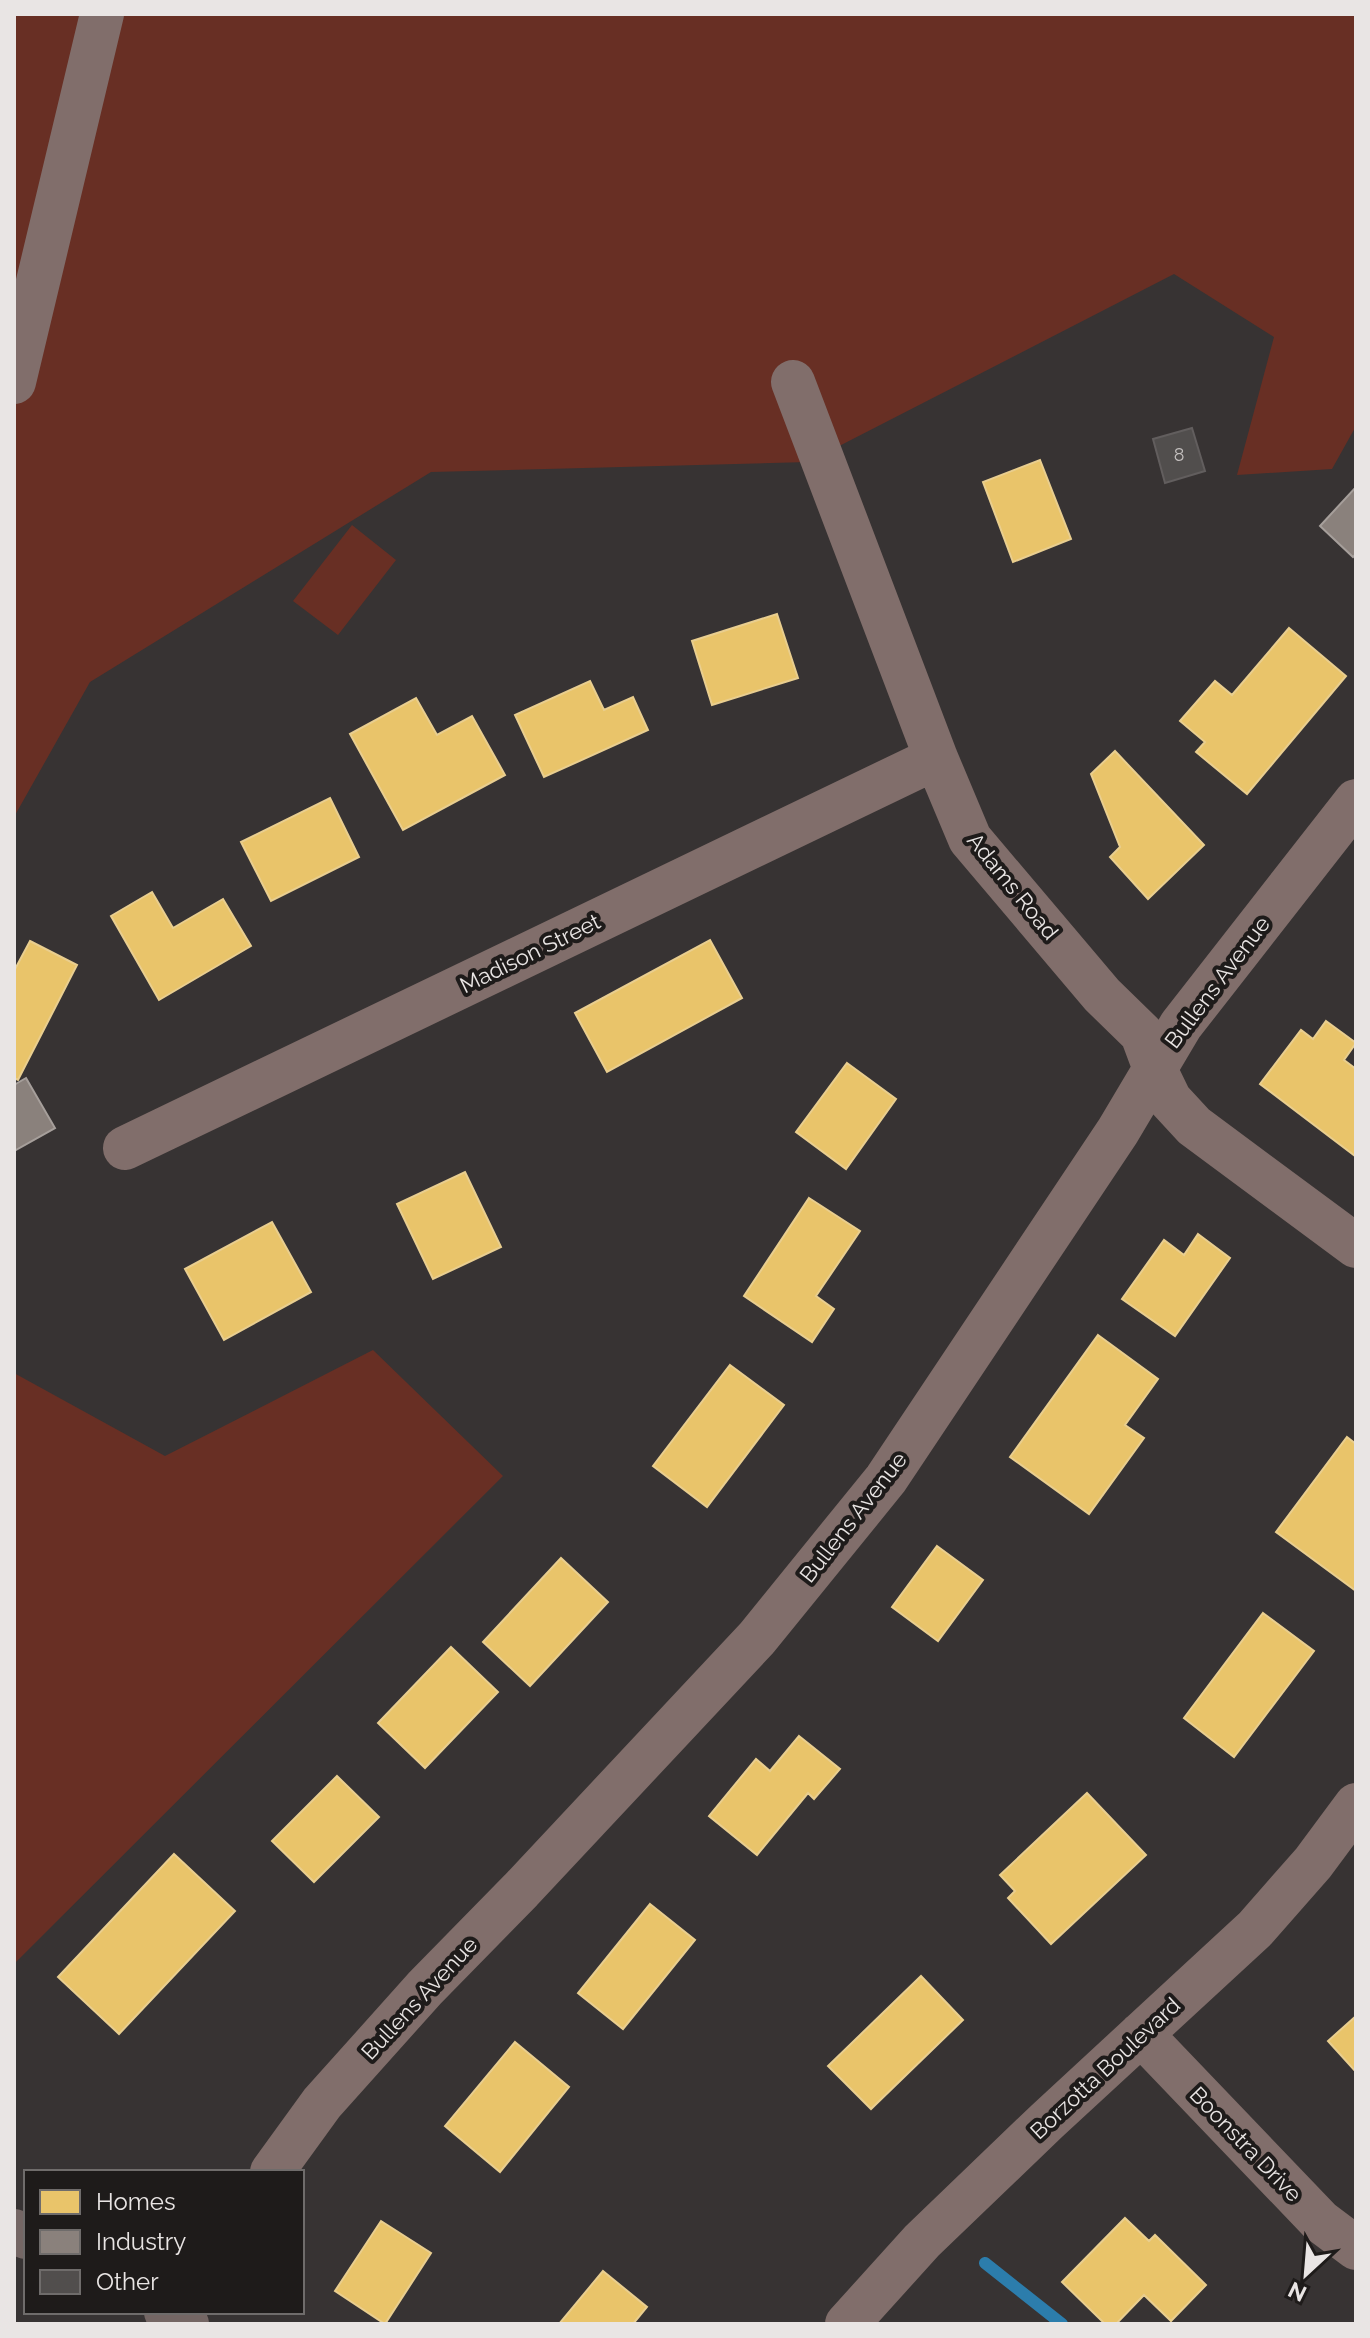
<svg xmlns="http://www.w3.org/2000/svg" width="1370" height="2338" font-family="Raleway,sans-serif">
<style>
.green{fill:#682f24}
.homes{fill:#e9c46a;stroke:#e9ce8f;stroke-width:2}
.industry{fill:#8a817c;stroke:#a69f9b;stroke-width:2}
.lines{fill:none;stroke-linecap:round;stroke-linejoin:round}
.stream{stroke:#2c7dac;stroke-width:12}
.building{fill:#514e4d;stroke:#625e5e;stroke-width:2}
.minor{stroke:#816e6b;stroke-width:44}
.major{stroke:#746664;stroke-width:44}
.labels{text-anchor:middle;stroke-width:8;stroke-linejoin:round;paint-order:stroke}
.number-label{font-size:18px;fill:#c3bfbe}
.street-label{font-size:22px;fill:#e9e5e4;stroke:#1e1b1a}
</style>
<rect width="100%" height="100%" fill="#373333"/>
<path class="green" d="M 14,14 L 1356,14 L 1356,426 L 1332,469 L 1237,475 L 1274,337 L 1174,274 L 808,462 L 431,472 L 90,682 L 14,817 Z
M 352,525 L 396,560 L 338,635 L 293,601 Z
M 373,1350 L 503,1476 L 14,1964 L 14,1373 L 165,1456 Z"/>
<path class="homes" d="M 1040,460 L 1071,539 L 1013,562 L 983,482 Z
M 777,614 L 798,678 L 712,705 L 692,641 Z
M 1289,628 L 1346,676 L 1247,794 L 1196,752 L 1205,742 L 1180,721 L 1215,681 L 1232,695 Z
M 590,681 L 604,710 L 633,697 L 648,730 L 544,777 L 515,715 Z
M 416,698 L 437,735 L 472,716 L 505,775 L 403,830 L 350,734 Z
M 1115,751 L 1204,845 L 1148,899 L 1110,857 L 1120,847 L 1091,774 Z
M 330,798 L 359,857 L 271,901 L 241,842 Z
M 152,892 L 173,928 L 223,899 L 251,946 L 159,1000 L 111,916 Z
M 710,940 L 742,998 L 607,1072 L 575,1013 Z
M 30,941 L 77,965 L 18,1080 L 14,1078 L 14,971 Z
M 1326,1021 L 1356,1043 L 1344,1060 L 1356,1069 L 1355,1156 L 1260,1084 L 1301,1030 L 1313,1039 Z
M 847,1063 L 896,1099 L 846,1169 L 796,1132 Z
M 465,1172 L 501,1247 L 433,1279 L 397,1204 Z
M 809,1198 L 860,1231 L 816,1296 L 834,1309 L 812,1342 L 744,1296 Z
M 272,1222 L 311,1292 L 224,1340 L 185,1269 Z
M 1198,1234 L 1230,1258 L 1175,1336 L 1122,1299 L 1164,1240 L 1184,1255 Z
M 1098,1335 L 1158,1379 L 1125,1425 L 1144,1438 L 1089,1514 L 1010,1457 Z
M 730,1365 L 784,1405 L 707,1507 L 653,1466 Z
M 1347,1437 L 1356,1444 L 1356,1591 L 1276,1532 Z
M 937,1546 L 983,1580 L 938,1641 L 892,1607 Z
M 561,1558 L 608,1602 L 530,1686 L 483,1642 Z
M 1263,1613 L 1314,1651 L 1234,1757 L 1184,1718 Z
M 451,1647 L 498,1692 L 425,1768 L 378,1723 Z
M 799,1736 L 840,1769 L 814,1799 L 808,1793 L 757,1855 L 709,1816 L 756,1759 L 770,1771 Z
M 337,1776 L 379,1817 L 314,1882 L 272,1841 Z
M 1087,1793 L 1146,1855 L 1051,1944 L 1008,1898 L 1015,1891 L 1000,1875 Z
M 174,1854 L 235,1911 L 119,2034 L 58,1977 Z
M 650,1904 L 695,1940 L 623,2029 L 578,1993 Z
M 921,1976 L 963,2020 L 871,2109 L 828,2066 Z
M 1356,2016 L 1356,2072 L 1328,2041 Z
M 515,2042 L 569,2087 L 500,2172 L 445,2126 Z
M 1125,2218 L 1149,2241 L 1155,2235 L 1206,2285 L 1171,2321 L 1144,2295 L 1116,2324 L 1105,2324 L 1062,2282 Z
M 381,2221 L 431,2253 L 385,2324 L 335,2291 Z
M 603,2271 L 647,2307 L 633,2324 L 559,2324 Z"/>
<path class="industry" d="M 1356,487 L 1356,554 L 1353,557 L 1320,526 Z
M 26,1078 L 55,1128 L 14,1151 L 14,1085 Z"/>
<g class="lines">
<path class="stream" d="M 985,2263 L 1062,2324"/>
</g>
<path class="building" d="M 1192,428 L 1205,471 L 1165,483 L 1153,439 Z"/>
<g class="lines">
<path class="minor" d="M 14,382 L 102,14
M 793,382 L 936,758 L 970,839 L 1102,995 L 1142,1034 L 1155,1069 L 1170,1100 L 1194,1126 L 1356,1246
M 125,1148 L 936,758
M 1141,2034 L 1320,2221 L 1356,2248
M 272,2172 L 322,2103 L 425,1988 L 521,1890 L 757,1638 L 886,1479 L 1118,1131 L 1181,1025 L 1356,801
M 847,2324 L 922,2241 L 1047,2121 L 1255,1929 L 1313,1863 L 1356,1805"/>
<path class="major" d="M 14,2231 L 26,2237
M 166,2312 L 187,2324"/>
</g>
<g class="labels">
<g class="number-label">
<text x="1179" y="461">8</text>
</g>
<g class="street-label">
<text transform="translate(1013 886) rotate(51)" y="8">Adams Road</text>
<text transform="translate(530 953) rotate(-26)" y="8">Madison Street</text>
<text transform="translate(1217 982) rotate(-53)" y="8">Bullens Avenue</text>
<text transform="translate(853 1517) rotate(-52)" y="8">Bullens Avenue</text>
<text transform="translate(419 1998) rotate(-47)" y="8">Bullens Avenue</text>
<text transform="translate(1105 2068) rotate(-43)" y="8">Borzotta Boulevard</text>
<text transform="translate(1246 2144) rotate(46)" y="8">Boonstra Drive</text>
</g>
</g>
<rect width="1370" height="2338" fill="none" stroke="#e9e5e4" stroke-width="32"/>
<rect x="24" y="2170" width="280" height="144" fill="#1e1b1a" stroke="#6f6c6b" stroke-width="2"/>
<rect x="40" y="2190" width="40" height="24" fill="#e9c46a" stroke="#6f6c6b" stroke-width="2"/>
<text x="96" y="2210" font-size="24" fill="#e9e5e4">Homes</text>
<rect x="40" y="2230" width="40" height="24" fill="#8a817c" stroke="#6f6c6b" stroke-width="2"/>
<text x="96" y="2250" font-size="24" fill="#e9e5e4">Industry</text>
<rect x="40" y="2270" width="40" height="24" fill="#514e4d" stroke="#6f6c6b" stroke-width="2"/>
<text x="96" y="2290" font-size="24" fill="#e9e5e4">Other</text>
<g transform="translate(1306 2274) rotate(206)" stroke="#1e1b1a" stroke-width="6" paint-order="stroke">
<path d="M0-6L14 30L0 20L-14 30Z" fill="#e9e5e4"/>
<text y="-12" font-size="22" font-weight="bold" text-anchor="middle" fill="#e9e5e4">N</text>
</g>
</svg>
